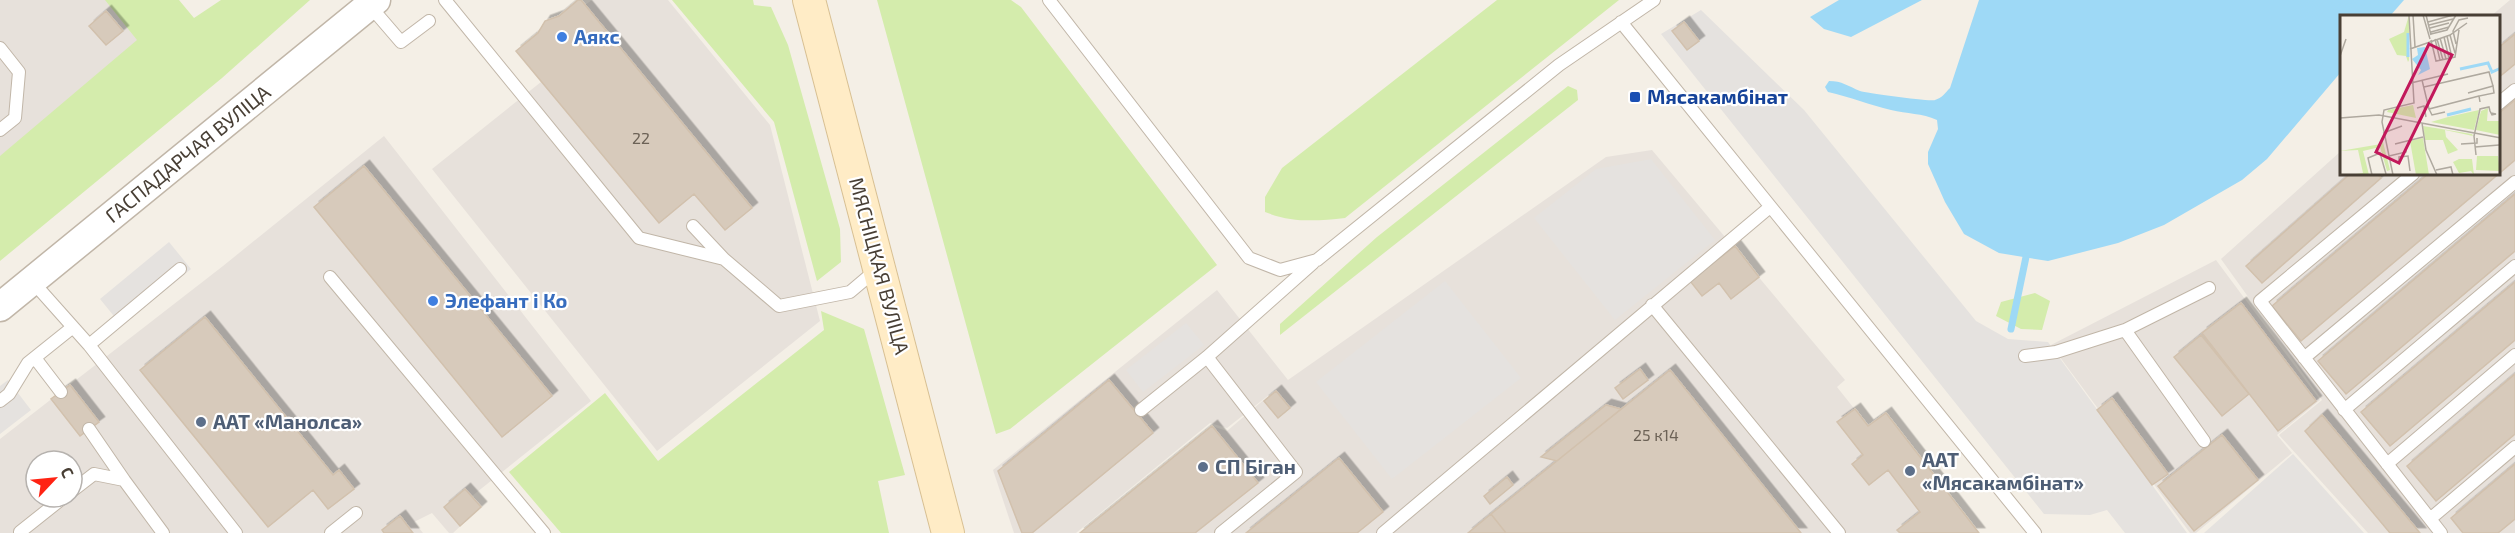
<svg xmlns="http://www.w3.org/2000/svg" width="2515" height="533" font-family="'Exo 2',sans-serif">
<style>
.industrial{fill:#e7e1db;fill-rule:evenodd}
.green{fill:#d4ecac}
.parking{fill:#e5e2df}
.water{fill:#9ed9f6}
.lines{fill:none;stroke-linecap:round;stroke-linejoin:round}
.stream{stroke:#9ed9f6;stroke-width:7}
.building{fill:#d7cabb;stroke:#d2c1ad;stroke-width:1.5;filter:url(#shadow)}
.service-casing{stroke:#c1b6a8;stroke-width:14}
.tertiary-casing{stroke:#c1b6a8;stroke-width:31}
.secondary-casing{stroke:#d8c093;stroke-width:34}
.service{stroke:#fff;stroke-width:12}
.tertiary{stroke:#fff;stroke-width:28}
.secondary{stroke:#ffecc6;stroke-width:32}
.shop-dot{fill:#3f7fe0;stroke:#fff;stroke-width:2}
.transit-dot{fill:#1a4fb4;stroke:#fff;stroke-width:2}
.service-dot{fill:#5c6f8a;stroke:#fff;stroke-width:2}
.labels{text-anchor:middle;stroke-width:4.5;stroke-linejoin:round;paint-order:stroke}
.number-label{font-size:16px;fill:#6c6256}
.shop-label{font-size:20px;font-weight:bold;fill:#366cbe;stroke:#fff;text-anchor:start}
.transit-label{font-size:20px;font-weight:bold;fill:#164399;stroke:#fff;text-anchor:start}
.street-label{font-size:20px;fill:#483f35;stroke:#fff}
.service-label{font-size:20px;font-weight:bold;fill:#4e5e75;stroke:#fff;text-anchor:start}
.inset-river{fill:none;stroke:#9ed9f6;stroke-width:3}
.inset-road{fill:none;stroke:#afa99f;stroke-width:1.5}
.view{fill:#c2185b;fill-opacity:0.15;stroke:#c2185b;stroke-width:3}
.inset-edge{fill:none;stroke:#483f35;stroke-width:3}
</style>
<defs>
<filter id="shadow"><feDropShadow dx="5.5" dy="-5.5" stdDeviation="0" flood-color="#0004"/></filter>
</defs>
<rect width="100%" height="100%" fill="#f4efe6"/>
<path class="industrial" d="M 0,0 L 149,0 L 201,60 L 0,226 Z
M 578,0 L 585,5 L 592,0 L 668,0 L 770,125 L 820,321 L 657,451 L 432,169 L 541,82 L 516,51 L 538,33 L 545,21 L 559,16 Z
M 2510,0 L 2515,0 L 2515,533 L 2368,533 L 2279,435 L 2322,400 L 2221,259 L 2341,151 L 2341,174 L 2498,174 L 2498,16 L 2491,16 Z
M 384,136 L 591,401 L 472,496 L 481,507 L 453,533 L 449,533 L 432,513 L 414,522 L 423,533 L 0,533 L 0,439 L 223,266 ZM 36,461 L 72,461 L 72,497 L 36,497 Z
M 1652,150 L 1845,380 L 1837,387 L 1868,426 L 1886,413 L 1979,533 L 1080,533 L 1212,426 L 1227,431 L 1274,391 L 1227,428 L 1210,423 L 1076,533 L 1014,533 L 993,470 L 1217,290 L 1288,380 L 1606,157 Z
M 2216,260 L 2320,400 L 2277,435 L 2292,453 L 2196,533 L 2190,533 L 2051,345 Z"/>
<path class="green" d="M 105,0 L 179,0 L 194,18 L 221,0 L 310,0 L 222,78 L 0,261 L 0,156 L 137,40 Z
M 672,0 L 753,0 L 754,5 L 771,7 L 788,45 L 840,229 L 841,262 L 817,281 L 774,122 Z
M 877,0 L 1011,0 L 1021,7 L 1217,265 L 1010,429 L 996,434 Z
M 1497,0 L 1619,0 L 1345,218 C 1317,221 1292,223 1265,212 L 1265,197 L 1282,168 Z
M 1568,86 L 1577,90 L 1578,100 L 1280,335 L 1280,324 L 1377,237 Z
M 2035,293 L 2050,301 L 2042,330 L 2021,329 L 1996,316 L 2001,302 Z
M 821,311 L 864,329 L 905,475 L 878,481 L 889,533 L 561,533 L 509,472 L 605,393 L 658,461 L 824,330 Z"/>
<path class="parking" d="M 1701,10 L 1804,110 L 1976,321 L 2008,339 L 2048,342 L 2187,533 L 2125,533 L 2107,510 L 2090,515 L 2044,514 L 1661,34 Z
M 1651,159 L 1715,240 L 1615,320 L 1534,218 L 1596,169 Z
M 169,242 L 191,269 L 122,326 L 100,299 Z
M 1445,281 L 1521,378 L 1392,479 L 1316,382 Z
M 1186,323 L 1204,345 L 1143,392 L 1126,370 Z
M 8,380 L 31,410 L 0,434 L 0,386 Z
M 2293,454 L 2364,533 L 2204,533 Z"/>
<path class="water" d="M 1839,0 L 1922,0 L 1851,37 L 1824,29 L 1810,17 Z
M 1979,0 L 2404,0 L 2390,16 L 2341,16 L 2341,72 L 2267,159 L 2242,180 L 2164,225 L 2118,243 L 2048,261 L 1999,253 L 1964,234 L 1945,202 L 1928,164 L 1928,152 L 1938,129 L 1937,120 C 1922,113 1907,114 1891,110 C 1870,105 1850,97 1828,92 L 1825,87 L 1829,81 C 1842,81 1848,86 1860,91 C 1867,93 1930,102 1935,100 C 1942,98 1945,93 1950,88 Z"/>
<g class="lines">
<path class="stream" d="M 2011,329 L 2026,257"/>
</g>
<path class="building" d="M 578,0 L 581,0 L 752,208 L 725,230 L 694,194 L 659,223 L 516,51 L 538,33 L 545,21 L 559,16 Z
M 106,11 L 123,31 L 106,45 L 89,26 Z
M 1684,22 L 1699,41 L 1687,50 L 1672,31 Z
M 2515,34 L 2515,64 L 2498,78 L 2498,48 Z
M 2515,100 L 2515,160 L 2301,341 L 2272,306 L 2428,174 L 2498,174 L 2498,114 Z
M 364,166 L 552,396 L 502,437 L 314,207 Z
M 2350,174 L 2377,174 L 2381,178 L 2262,283 L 2246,266 Z
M 2515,194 L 2515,251 L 2346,394 L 2318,361 Z
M 1735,246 L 1759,277 L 1731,299 L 1719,283 L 1702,296 L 1690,281 Z
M 2515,282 L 2515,340 L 2390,446 L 2361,412 Z
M 2241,303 L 2316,401 L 2278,431 L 2202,333 Z
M 205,317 L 333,475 L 339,470 L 354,489 L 328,509 L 313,490 L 268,527 L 140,370 Z
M 2201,335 L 2249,394 L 2222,416 L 2174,357 Z
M 1640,369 L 1648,380 L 1623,399 L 1615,388 Z
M 1670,370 L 1801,533 L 1506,533 L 1491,514 Z
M 2515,374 L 2515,434 L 2436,501 L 2407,466 Z
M 1109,380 L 1153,433 L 1032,533 L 1022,533 L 998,471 Z
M 70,385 L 99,422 L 80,436 L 51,399 Z
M 1276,391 L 1290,408 L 1278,418 L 1264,401 Z
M 2112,398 L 2168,474 L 2152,485 L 2097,410 Z
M 1606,405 L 1621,409 L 1557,461 L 1541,457 Z
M 1855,409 L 1868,426 L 1886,413 L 1979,533 L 1900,533 L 1897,530 L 1920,512 L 1888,470 L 1869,485 L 1852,464 L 1863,455 L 1837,422 Z
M 2322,415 L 2420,533 L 2390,533 L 2305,431 Z
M 1212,426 L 1258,483 L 1195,533 L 1080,533 Z
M 2222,435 L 2258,480 L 2194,531 L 2158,486 Z
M 1339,458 L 1383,512 L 1357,533 L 1246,533 Z
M 2515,464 L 2515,519 L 2498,533 L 2463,533 L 2451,518 Z
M 1507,477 L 1513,485 L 1490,504 L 1484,496 Z
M 465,489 L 481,507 L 460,526 L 444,507 Z
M 1491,514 L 1506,533 L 1468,533 Z
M 400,516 L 413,533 L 384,533 L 382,530 Z"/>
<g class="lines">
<defs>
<path id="service" d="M 445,0 L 639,238 L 724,259
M 1049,0 L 1249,258 L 1280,270 L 1317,260 L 1559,65 L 1654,0
M 370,6 L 401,42 L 429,21
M 1621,22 L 2035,533
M 0,48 L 19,72 L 15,118 L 0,130
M 2498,104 L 2515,90
M 2413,174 L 2260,301 L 2441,533
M 693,226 L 724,259 L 779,306 L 850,292 L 876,270
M 330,277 L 544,533
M 32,281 L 89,345 L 236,533
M 1652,305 L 1839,533
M 2125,330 L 2209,288
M 89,345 L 180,269
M 2025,356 L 2056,352 L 2125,330 L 2204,441
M 1207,357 L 1296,472 L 1221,533
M 35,358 L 61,392
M 2304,358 L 2515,182
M 0,401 L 9,394 L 28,363 L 73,327
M 1141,410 L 1207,357 L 1313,263
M 2344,410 L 2515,266
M 89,429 L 124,480
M 2387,464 L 2515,355
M 72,491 L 94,474 L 124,480 L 163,533
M 2430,519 L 2515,447
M 20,532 L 64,497
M 331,533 L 356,513
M 1383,533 L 1770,207"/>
<path id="tertiary" d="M 0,307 L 376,0"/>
<path id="secondary" d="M 809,0 L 948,533"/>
</defs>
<use href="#service" class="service-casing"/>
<use href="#tertiary" class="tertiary-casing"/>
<use href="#secondary" class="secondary-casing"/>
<use href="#service" class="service"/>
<use href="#tertiary" class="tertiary"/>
<use href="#secondary" class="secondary"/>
</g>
<g class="shop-dot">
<circle cx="562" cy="37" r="6"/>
<circle cx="433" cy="301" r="6"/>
</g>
<rect class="transit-dot" x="1629" y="91" width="12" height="12" rx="3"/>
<g class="service-dot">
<circle cx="201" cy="422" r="6"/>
<circle cx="1203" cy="467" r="6"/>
<circle cx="1910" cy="471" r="6"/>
</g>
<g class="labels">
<g class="number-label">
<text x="641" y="144">22</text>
<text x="1656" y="441">25 к14</text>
</g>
<g class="shop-label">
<text x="574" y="44">Аякс</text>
<text x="445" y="308">Элефант і Ко</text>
</g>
<g class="transit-label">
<text x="1647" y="104">Мясакамбінат</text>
</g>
<g class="street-label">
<text transform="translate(188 154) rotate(-39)" y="7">ГАСПАДАРЧАЯ ВУЛІЦА</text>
<text transform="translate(879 266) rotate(75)" y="7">МЯСНІЦКАЯ ВУЛІЦА</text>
</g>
<g class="service-label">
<text x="213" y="429">ААТ «Манолса»</text>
<text x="1922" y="467">ААТ<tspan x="1922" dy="23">«Мясакамбінат»</tspan></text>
<text x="1215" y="474">СП Біган</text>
</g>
</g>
<g transform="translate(2340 15)">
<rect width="160" height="160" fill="#f4efe6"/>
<path d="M 69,0 L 69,45 L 68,47 L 66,41 L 57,40 L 49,24 L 64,17 ZM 73,90 L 76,103 L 47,97 L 48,95 ZM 148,93 L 147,106 L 160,106 L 160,120 L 136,115 L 141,96 ZM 139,95 L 134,115 L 91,107 L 108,102 ZM 83,111 L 132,119 L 133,121 L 105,115 L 106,122 L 118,135 L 108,139 L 103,125 L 85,125 ZM 42,123 L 50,155 L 47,156 L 40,132 L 23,136 L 29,160 L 9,160 L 23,158 L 18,135 L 0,136 L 41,129 ZM 83,123 L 89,160 L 76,160 L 70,126 ZM 137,141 L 158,141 L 160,156 L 136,155 ZM 119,144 L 132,144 L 134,160 L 131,156 L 119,158 L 113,147 Z" fill="#d4ecac"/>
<path d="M 85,32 L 90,54 L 78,60 L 81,55 L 72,44 L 78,40 L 77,33 Z" fill="#9ed9f6"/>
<path class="inset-river" d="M 68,42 L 68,18M 120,54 L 148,48 L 152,57 L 161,53M 107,100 L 131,94"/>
<path class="inset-road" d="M 73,0 L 75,32M 83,0 L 90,24M 86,0 L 91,20M 88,7 L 113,0M 89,10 L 113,4M 90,13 L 109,8M 91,17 L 109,12M 91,19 L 107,15 L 116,0M 110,20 L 115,38M 107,21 L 112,43M 104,22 L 109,43M 100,23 L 106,44M 95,24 L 100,45M 97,24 L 103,45M 91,25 L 96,46 L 115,42 L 119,15M 116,29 L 113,16 L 119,5 L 128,3M 70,34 L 110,20 L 127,8M 0,41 L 6,24M 82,65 L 89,94 L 139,81M 71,68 L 108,59M 84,72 L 149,57 L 153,71M 128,78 L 153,71 L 154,78 L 139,81 L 140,87M 77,93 L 84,91 L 86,102M 89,94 L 92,100 L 105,97M 0,103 L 39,100 L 161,123M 82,108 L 86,135 L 97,160M 43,118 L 62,111M 55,129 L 83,122M 121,129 L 137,128 L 137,123M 135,132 L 159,130M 136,140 L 134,121 L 140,94 L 149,92 L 150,96 L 152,100 L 156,99 L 151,98M 49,141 L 66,137 L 66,132M 59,147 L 59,142 L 68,141 L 70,156M 96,155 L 111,152 L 113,160M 32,160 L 28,143 L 40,138 L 46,159M 53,160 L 42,107 L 44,95 L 74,88 L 69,0"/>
<path class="view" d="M 89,29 L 112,40 L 59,148 L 36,137 Z"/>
<rect width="160" height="160" class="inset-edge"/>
</g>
<g transform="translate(54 479) rotate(64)"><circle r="28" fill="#ffffff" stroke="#b6b2ae" stroke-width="1.5"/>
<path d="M0-4.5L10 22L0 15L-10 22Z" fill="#ff2313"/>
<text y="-9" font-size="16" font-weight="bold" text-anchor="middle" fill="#483f35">С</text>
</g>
</svg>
